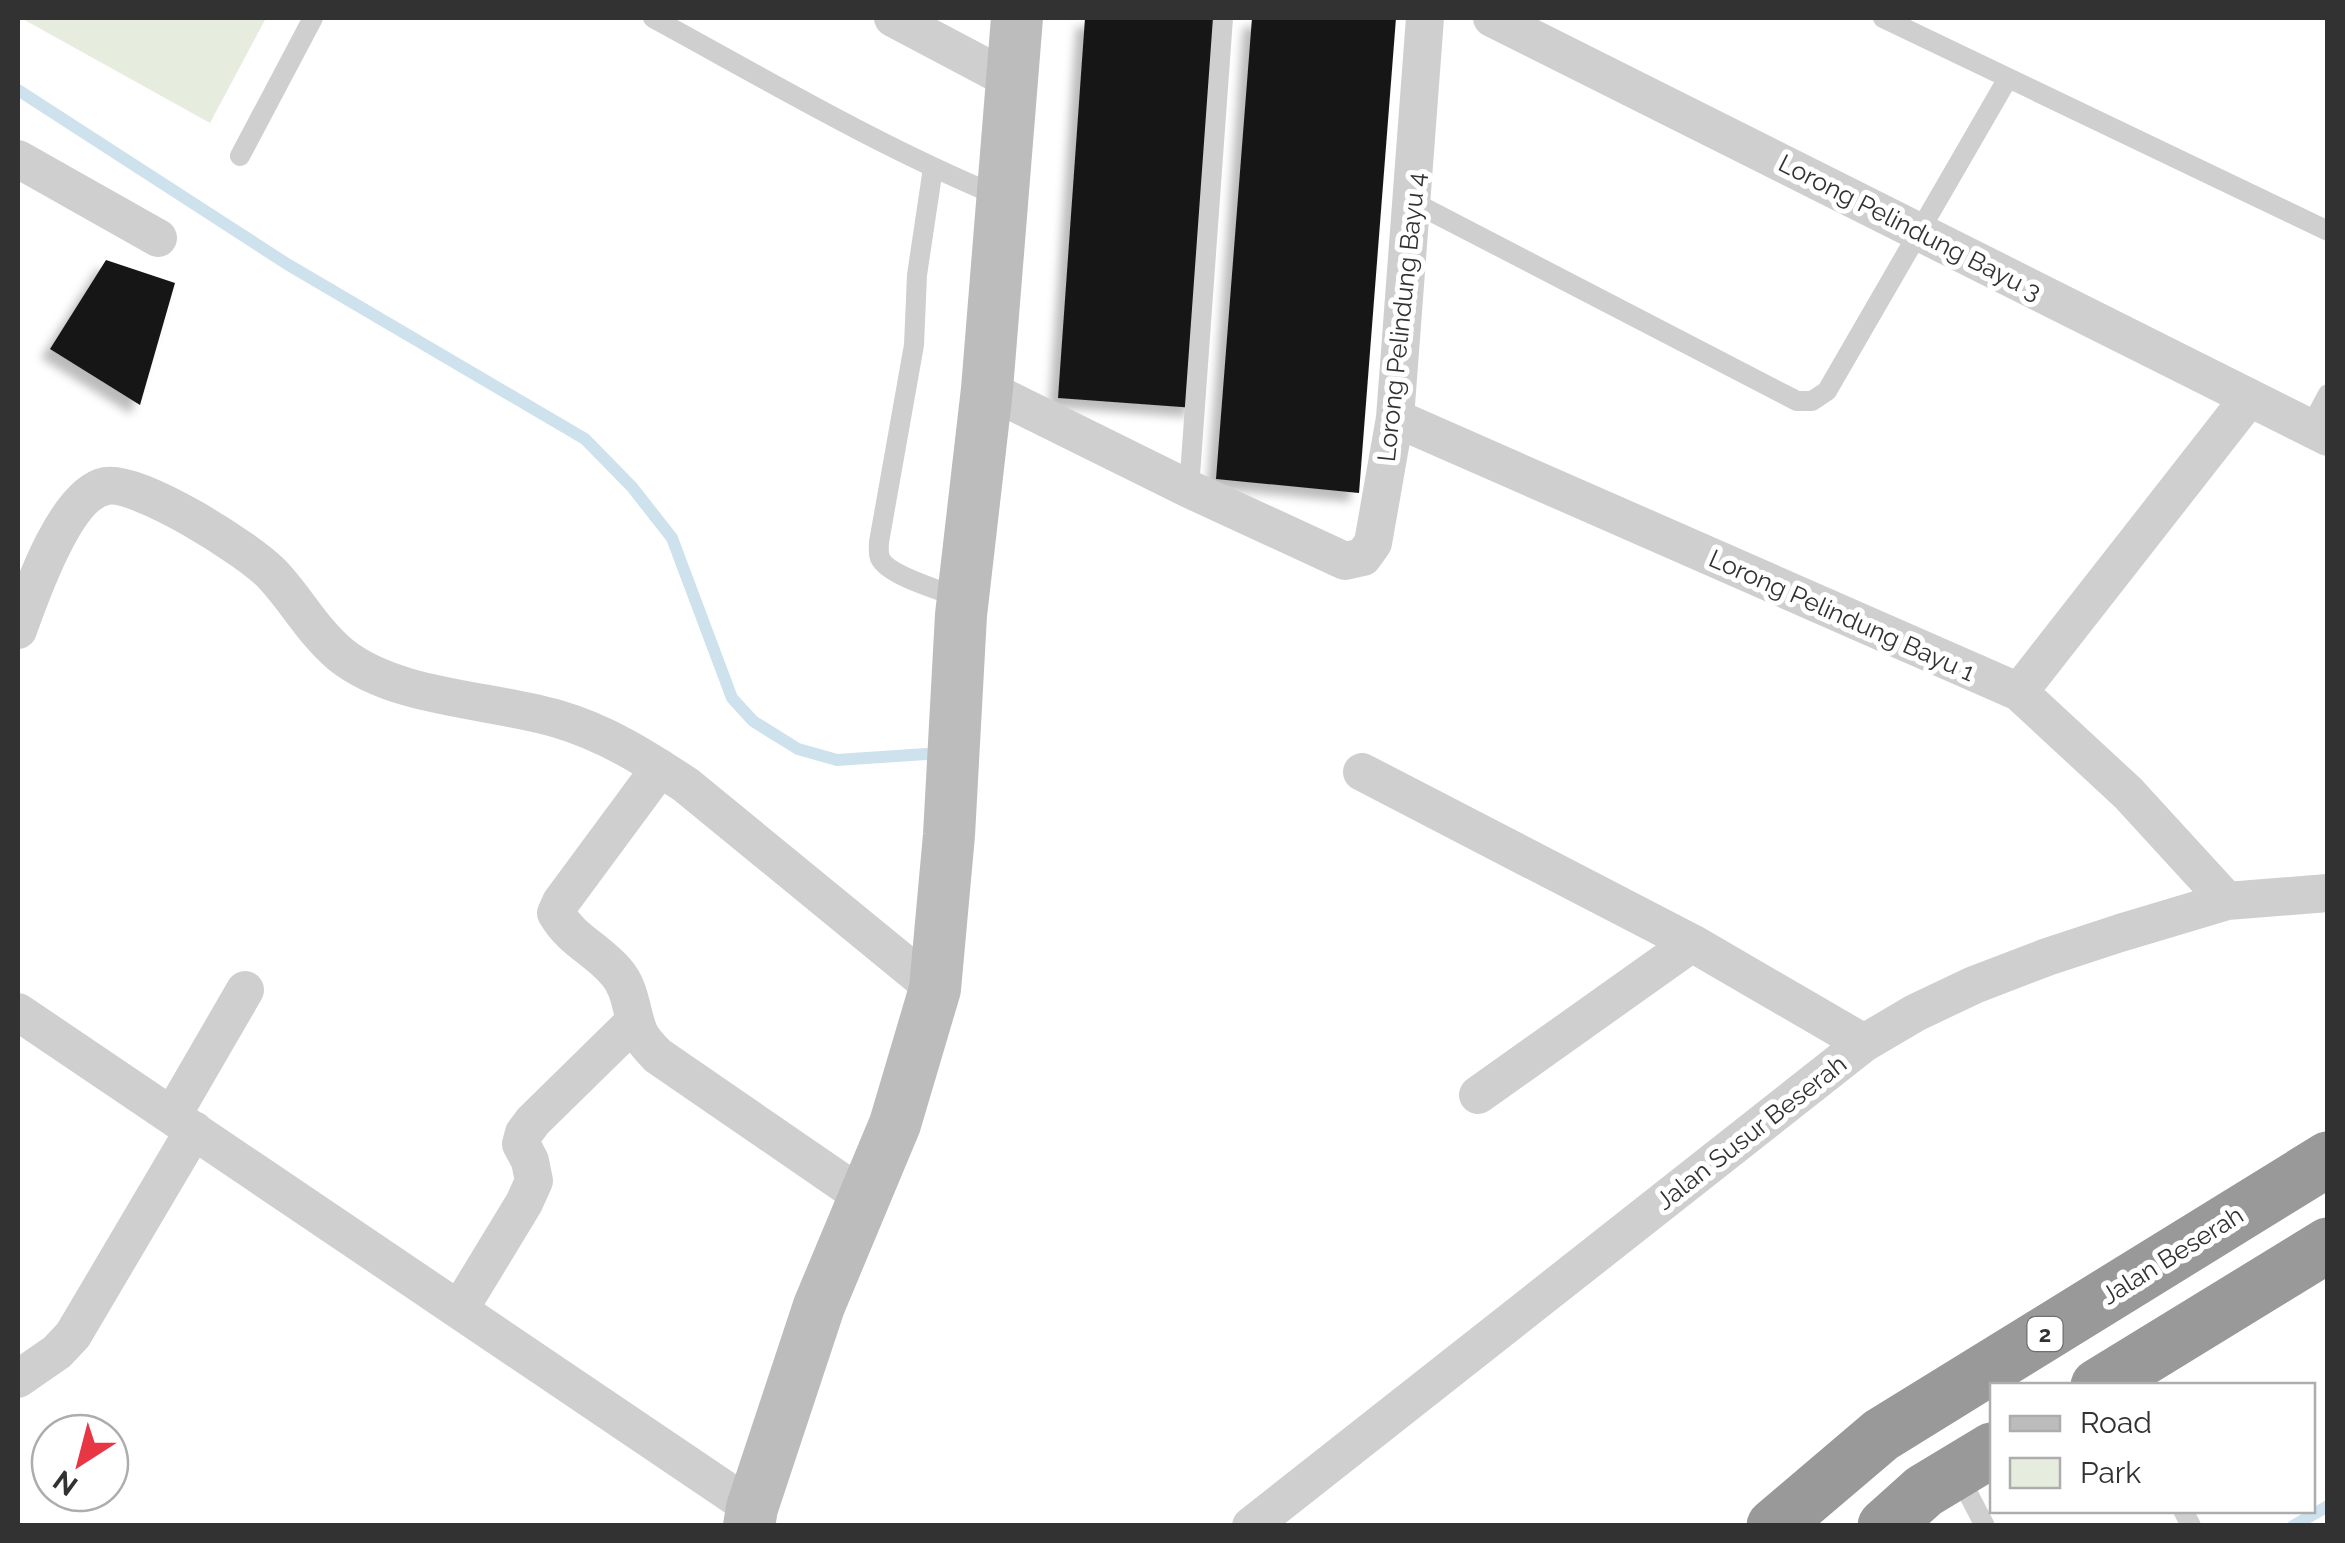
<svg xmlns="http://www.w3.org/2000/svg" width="2345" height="1543" font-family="Raleway,sans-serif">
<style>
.green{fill:#e6ecde}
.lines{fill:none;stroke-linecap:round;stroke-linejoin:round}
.stream{stroke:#cee2ee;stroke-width:12}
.building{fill:#191919;filter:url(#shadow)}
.lane{stroke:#cfcfcf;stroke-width:20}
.street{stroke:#cfcfcf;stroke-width:38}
.secondary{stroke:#bcbcbc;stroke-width:52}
.highway{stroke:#999;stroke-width:55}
.labels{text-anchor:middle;stroke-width:10;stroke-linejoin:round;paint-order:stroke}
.shield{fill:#fff;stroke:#707070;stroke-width:2.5}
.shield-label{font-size:22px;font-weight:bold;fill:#323232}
.street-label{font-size:25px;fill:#323232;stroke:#fff}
</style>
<defs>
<filter id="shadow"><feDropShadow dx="-9" dy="9" stdDeviation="5" flood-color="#0004"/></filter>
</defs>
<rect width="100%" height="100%" fill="#fff"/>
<path class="green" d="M 21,18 L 266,18 L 210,123 Z"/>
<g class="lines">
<path class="stream" d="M 18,90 L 287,264 L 585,439 L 632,487 L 672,538 L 732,698 L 753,721 L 798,749 L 837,760 L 926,754
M 2293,1526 L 2328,1506"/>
</g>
<path class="building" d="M 1085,18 L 1223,18 L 1195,408 L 1058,398 Z
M 1252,18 L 1396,18 L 1359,493 L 1216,479 Z
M 106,260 L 175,283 L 140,405 L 50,349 Z"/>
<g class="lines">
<path class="lane" d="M 653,18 C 767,80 880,147 1001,197
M 1883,18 L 2328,231
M 240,156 L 313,18
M 933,168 L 917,275 L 914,345 L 879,542 C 879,547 878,553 880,558 C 888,576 943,591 961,598
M 1413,202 L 1797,401 L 1812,401 L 1827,391 L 2008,78
M 2310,428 L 2328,394
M 1189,489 L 1223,18
M 1958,1474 L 1985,1526
M 2183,1510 L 2191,1526"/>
<path class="street" d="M 893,18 L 1012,81
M 1492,18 L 2328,437
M 18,159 L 158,238
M 987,389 L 1189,489 L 1345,561 L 1363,557 L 1373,543 L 1395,418 L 1425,18
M 1395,418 L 2019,692 L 2128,793 L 2227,901
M 18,630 C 31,594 65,494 106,486 C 139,480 248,549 272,574 C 296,599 313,632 341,655 C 396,699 491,699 558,719 C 606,733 645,758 686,785 L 935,989
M 2019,692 L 2249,398
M 660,768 L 561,902 L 556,913 C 572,941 597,949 617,973 C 631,989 631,1013 639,1032 C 643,1041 651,1049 658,1056 L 863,1197
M 1362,772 L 1692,943 L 1864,1043
M 18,1012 L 752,1508
M 1478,1095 L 1692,943
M 172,1116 L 245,990
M 459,1310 L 524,1203 L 534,1181 L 530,1161 L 521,1144 L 524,1133 L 533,1121 L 635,1021
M 18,1379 L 57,1352 L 73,1335 L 194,1130
M 1251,1526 L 1864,1043 L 1915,1013 L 1974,985 L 2047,957 L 2120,933 L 2227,901 L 2328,893"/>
<path class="secondary" d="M 749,1526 L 752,1508 L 819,1306 L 895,1124 L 935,989 L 949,835 L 961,615 L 987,389 L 1017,18"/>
<path class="highway" d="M 2098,1386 L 2328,1245
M 1774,1526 L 1881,1435 L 2328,1159
M 1885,1526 L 1924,1491 L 1992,1450"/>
</g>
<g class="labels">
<rect class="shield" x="2027.5" y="1317" width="35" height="34" rx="8"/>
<g class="shield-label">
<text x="2045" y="1342">2</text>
</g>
<g class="street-label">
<text transform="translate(1910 227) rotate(27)" y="9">Lorong Pelindung Bayu 3</text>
<text transform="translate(1401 317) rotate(-84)" y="9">Lorong Pelindung Bayu 4</text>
<text transform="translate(1842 615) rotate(24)" y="9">Lorong Pelindung Bayu 1</text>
<text transform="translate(1751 1132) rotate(-38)" y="9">Jalan Susur Beserah</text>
<text transform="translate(2172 1255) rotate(-32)" y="9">Jalan Beserah</text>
</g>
</g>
<rect width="2345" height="1543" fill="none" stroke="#323232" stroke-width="40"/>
<rect x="1990" y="1383" width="325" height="130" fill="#ffffff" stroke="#adadad" stroke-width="2.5"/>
<rect x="2010" y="1416" width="50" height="15" fill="#bcbcbc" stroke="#adadad" stroke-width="2.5"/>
<text x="2080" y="1433" font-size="30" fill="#323232">Road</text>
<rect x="2010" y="1458" width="50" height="30" fill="#e6ecde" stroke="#adadad" stroke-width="2.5"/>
<text x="2080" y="1483" font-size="30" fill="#323232">Park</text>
<g transform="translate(80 1463) rotate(216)"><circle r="48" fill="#ffffff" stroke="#adadad" stroke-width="2.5"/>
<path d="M0-8L18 38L0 25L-18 38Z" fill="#e83644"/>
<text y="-15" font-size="28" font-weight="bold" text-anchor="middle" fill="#323232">N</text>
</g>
</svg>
